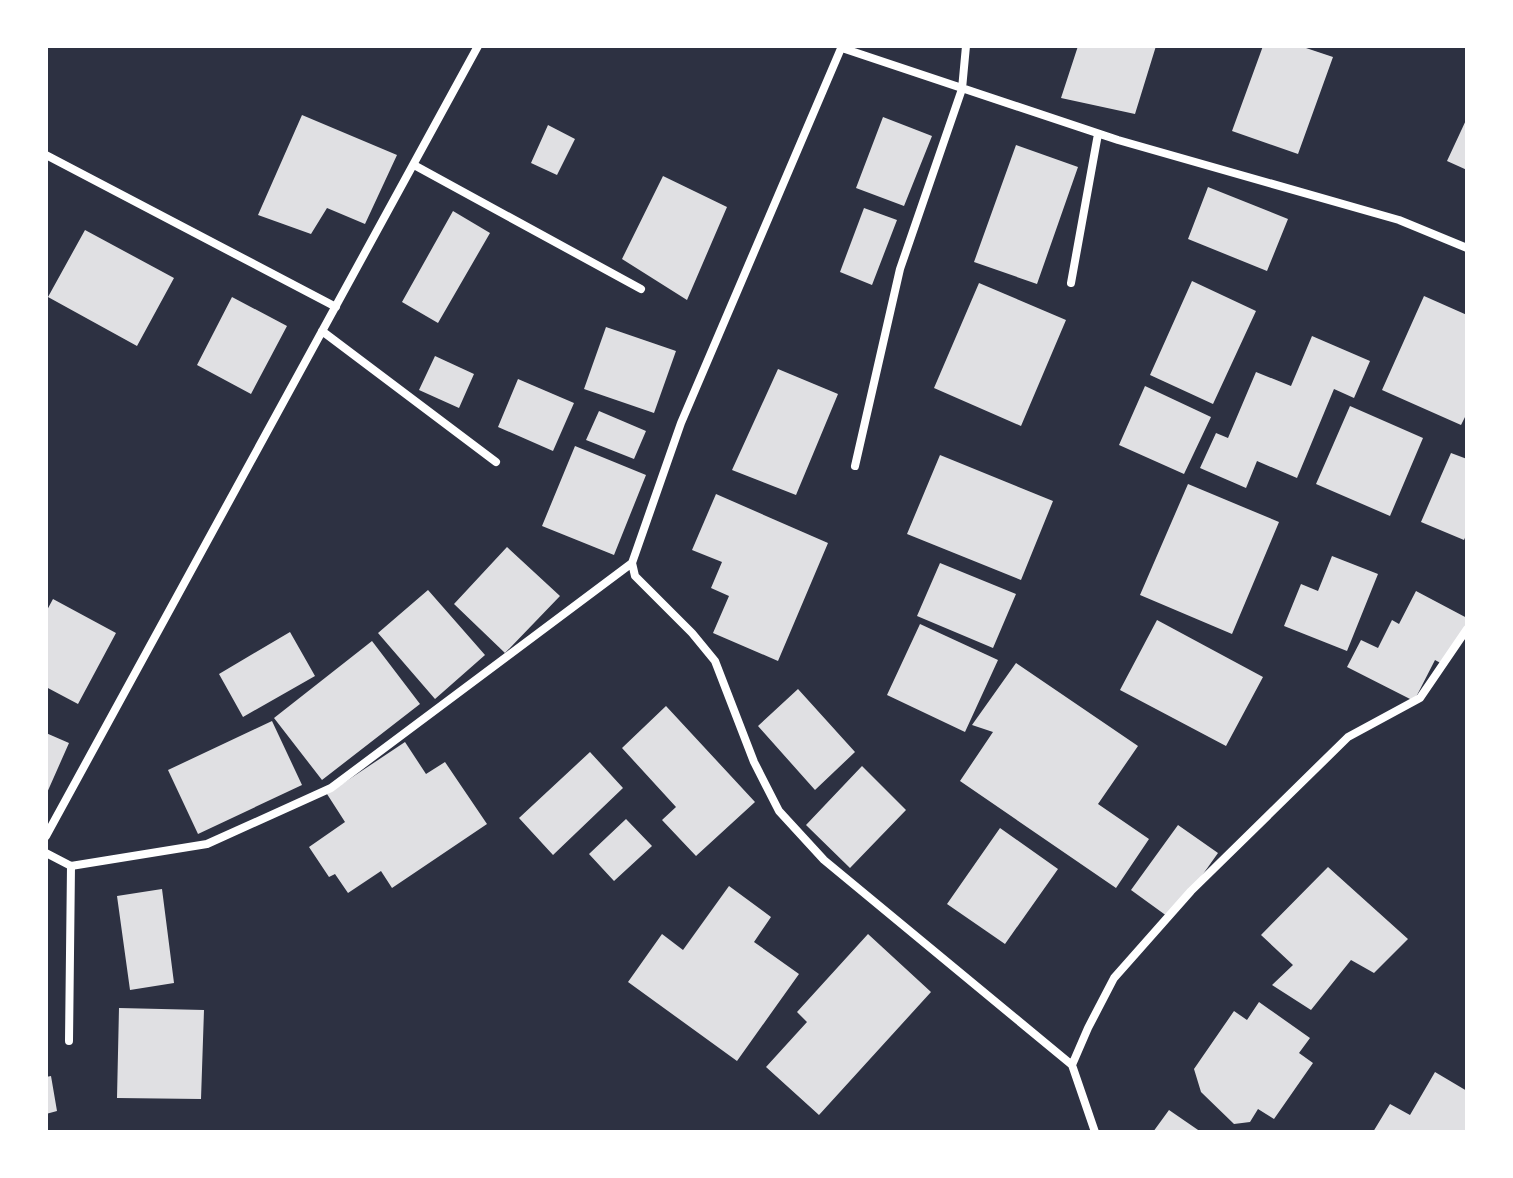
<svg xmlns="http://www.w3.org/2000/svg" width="1513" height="1178" font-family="Merriweather,serif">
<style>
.building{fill:#e0e0e3}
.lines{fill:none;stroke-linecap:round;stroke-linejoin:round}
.minor{stroke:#fff;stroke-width:8}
</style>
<rect width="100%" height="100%" fill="#2d3142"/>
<path class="building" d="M 1078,46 L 1156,46 L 1135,114 L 1061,98 Z
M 1263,46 L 1300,46 L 1333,57 L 1298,154 L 1232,131 Z
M 302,115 L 397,155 L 365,224 L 327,208 L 311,234 L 258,215 Z
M 883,117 L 932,136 L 904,206 L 856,188 Z
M 1467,118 L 1467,170 L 1447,161 Z
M 548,125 L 575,139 L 557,175 L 531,163 Z
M 1016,145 L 1078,167 L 1037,284 L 974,262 Z
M 663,176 L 727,207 L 687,300 L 622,259 Z
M 1208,187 L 1288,219 L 1267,271 L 1188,239 Z
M 864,208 L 897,220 L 872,285 L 840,272 Z
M 453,211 L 490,233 L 438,323 L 402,302 Z
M 85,230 L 174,278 L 137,346 L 48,297 Z
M 1192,281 L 1256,311 L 1213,404 L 1150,375 Z
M 979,283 L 1066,320 L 1021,426 L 934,388 Z
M 1424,296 L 1467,315 L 1467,413 L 1461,425 L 1382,390 Z
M 232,297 L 287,326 L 251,394 L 197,365 Z
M 606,327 L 676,351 L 654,413 L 584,389 Z
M 1312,336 L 1370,361 L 1354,398 L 1334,389 L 1297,478 L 1257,461 L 1246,488 L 1200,468 L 1216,433 L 1228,438 L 1256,372 L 1291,386 Z
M 435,356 L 474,374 L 459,408 L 419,390 Z
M 778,369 L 838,394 L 796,495 L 732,470 Z
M 518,379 L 574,403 L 553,451 L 498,427 Z
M 1145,386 L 1211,417 L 1184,474 L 1119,445 Z
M 1350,406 L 1423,438 L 1390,516 L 1316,484 Z
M 599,411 L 646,431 L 634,459 L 586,440 Z
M 575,446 L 646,475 L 614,555 L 542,526 Z
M 1451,453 L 1467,459 L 1467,533 L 1464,540 L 1421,522 Z
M 940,455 L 1053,501 L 1021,580 L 907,534 Z
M 1188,484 L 1279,522 L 1232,634 L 1140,595 Z
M 716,494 L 828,543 L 778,661 L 713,633 L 729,596 L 711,588 L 722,562 L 692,550 Z
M 507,547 L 560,596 L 505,653 L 454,604 Z
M 1332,556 L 1378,574 L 1347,651 L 1284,626 L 1301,584 L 1318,591 Z
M 940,563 L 1016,594 L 993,648 L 917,616 Z
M 428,590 L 485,655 L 435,699 L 378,633 Z
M 1416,591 L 1467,618 L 1467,626 L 1446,666 L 1435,660 L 1414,701 L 1347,667 L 1361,640 L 1378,648 L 1392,620 L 1399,624 Z
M 53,599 L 116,633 L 78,704 L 46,687 L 46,612 Z
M 1157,620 L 1263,677 L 1226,746 L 1120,690 Z
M 920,624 L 998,660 L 965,732 L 887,695 Z
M 290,632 L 315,676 L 243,717 L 219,674 Z
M 372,641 L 420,704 L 322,780 L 274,718 Z
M 1016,663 L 1138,746 L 1098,804 L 1149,839 L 1116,888 L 960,781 L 993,732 L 972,725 Z
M 798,689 L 855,752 L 815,790 L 758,726 Z
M 666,706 L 755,802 L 696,856 L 662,820 L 676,807 L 622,748 Z
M 272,721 L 302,785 L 198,834 L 168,770 Z
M 46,733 L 69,743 L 46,795 Z
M 405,742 L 426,774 L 445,762 L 487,824 L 392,888 L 381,871 L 348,893 L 335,874 L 329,877 L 309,847 L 345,822 L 327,794 Z
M 590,752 L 623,788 L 553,855 L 519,818 Z
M 862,766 L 906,810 L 850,868 L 806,825 Z
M 626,819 L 652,846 L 614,881 L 589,854 Z
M 1178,825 L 1218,853 L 1171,919 L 1131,890 Z
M 1000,828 L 1058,869 L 1005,944 L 947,904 Z
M 1328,867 L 1408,939 L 1374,973 L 1351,960 L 1311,1010 L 1272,985 L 1293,965 L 1261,935 Z
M 729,886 L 771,917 L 754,942 L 799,974 L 737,1061 L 628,982 L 662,934 L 683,950 Z
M 162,889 L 174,983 L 130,990 L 117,896 Z
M 868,934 L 931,992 L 819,1115 L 766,1067 L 807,1022 L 797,1012 Z
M 1259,1002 L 1310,1038 L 1299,1053 L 1313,1063 L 1274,1119 L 1258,1109 L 1250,1122 L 1234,1124 L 1201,1092 L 1194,1069 L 1234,1011 L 1247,1020 Z
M 119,1008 L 204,1010 L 201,1099 L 117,1098 Z
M 1435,1072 L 1467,1091 L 1467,1132 L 1373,1132 L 1390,1104 L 1410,1115 Z
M 51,1076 L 57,1111 L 46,1114 L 46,1077 Z
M 1169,1110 L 1201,1132 L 1153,1132 Z"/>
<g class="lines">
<path class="minor" d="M 842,46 L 681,423 L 632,563 L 635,576 L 692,633 L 715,661 L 754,762 L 779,811 L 824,860 L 1072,1065 L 1095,1132
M 842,48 L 1118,140 L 1399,220 L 1467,248
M 46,155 L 336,307
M 414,165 L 641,289
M 1071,283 L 1098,134
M 322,331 L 496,462
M 855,466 L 900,269 L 962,89 L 966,46
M 46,836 L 478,46
M 46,853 L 71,866 L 207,844 L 331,788 L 632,563
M 69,1041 L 71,866
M 1072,1065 L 1088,1028 L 1114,978 L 1191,891 L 1348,737 L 1420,698 L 1467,629"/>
</g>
<rect width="1513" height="1178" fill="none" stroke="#ffffff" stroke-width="96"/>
</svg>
